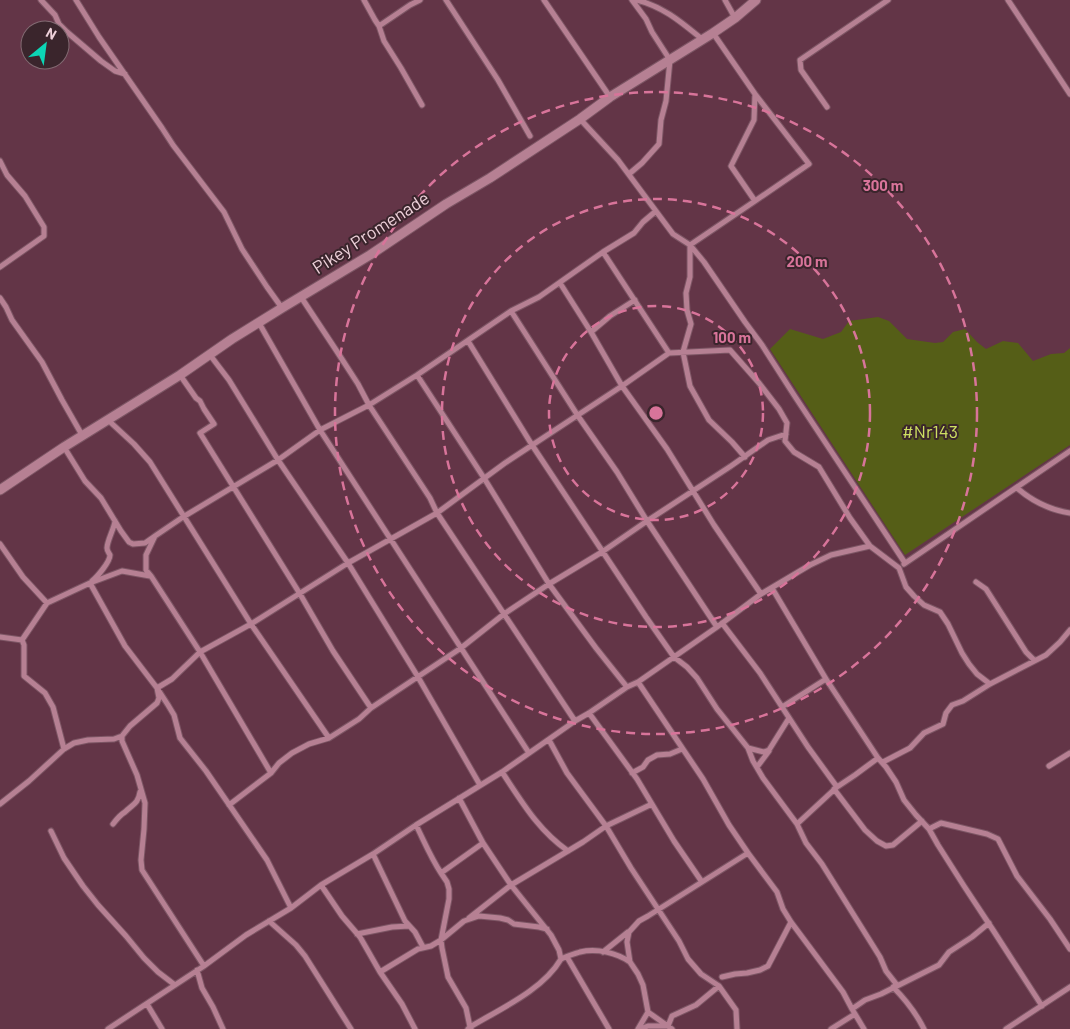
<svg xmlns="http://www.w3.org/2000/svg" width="1070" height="1029" font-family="Barlow,sans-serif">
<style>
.green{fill:#555e17}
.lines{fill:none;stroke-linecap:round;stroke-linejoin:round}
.minor-casing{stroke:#7c5564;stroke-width:7}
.tertiary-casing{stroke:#7c5564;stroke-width:11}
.minor{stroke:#b68093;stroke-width:5}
.tertiary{stroke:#b68093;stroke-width:9}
.ring{fill:none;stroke:#d8749a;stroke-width:2.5;stroke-dasharray:9 6}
.labels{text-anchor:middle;stroke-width:4;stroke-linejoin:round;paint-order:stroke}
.street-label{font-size:18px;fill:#eed1da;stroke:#3a252c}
.park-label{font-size:18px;fill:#cee062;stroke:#3a252c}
.centre{fill:#d8749a;stroke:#3a252c;stroke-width:2.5}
.ring-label{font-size:15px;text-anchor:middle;font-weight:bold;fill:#d8749a;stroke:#3a252c;stroke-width:4;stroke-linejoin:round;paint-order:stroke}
</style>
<rect width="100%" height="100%" fill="#633547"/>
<path class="green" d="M 878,317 L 889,321 L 907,339 L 935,343 L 943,342 L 953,332 L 965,329 L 977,342 L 986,349 L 1003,341 L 1018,343 L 1033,361 L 1051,354 L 1064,353 L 1070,348 L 1070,445 L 905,555 L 770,349 L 790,329 L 823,339 L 841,332 L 849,321 Z"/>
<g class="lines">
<defs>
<path id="minor" d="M 41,0 L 55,15 L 59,24 L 67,32 L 101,61 L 115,71 L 125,74
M 76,0 L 99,37 L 162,128 L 173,145 L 224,212 L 242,249 L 267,287 L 282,308
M 364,0 L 375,20 L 379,26 L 384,41 L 401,68 L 422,105
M 446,0 L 498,80 L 530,136
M 544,0 L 610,97
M 637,0 C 664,7 681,22 702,39
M 725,0 L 735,18
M 1008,0 L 1070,94
M 379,26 L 410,5 L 420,0
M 713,33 L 755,94 L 809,164 L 755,201
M 827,107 L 801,70 L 800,60 L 888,0
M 580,119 L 618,160 L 673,234 L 690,245 L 704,262 L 745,322 L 762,345 L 794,395 L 905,563
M 0,161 L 7,175 L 25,196 L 44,227 L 44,236 L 0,267
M 629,174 L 642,163 L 659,144 L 661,120 L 666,101 L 670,60 L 652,32 L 646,19 L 632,0
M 603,252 L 669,353
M 560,283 L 591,332 L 622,386 L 667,449 L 714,525 L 761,594
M 301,297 L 336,350 L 358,384 L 369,405 L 430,498 L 437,513 L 575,721
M 0,298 L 6,307 L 12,320 L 42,362 L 62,400 L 82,435
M 511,311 L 578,416 L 617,472 L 647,521 L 717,627
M 259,323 L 320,430 L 529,753
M 591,332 L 610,316 L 635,300
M 468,341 L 532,445 L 646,617 L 674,657 L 687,667 L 697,678 L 717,709 L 748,748 L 753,761 L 763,778 L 797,824 L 806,843 L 822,864 L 880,957 L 886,971 L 897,985
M 210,355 L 229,380 L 278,460 L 348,563 L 418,677 L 480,785
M 180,375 L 196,398 L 200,401 L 204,409 L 214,424 L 200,433 L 300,594 L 333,651 L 371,708
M 417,375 L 484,478 L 549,584 L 596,648 L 627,687
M 108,420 L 134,444 L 150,462 L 251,624 L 329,738
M 64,447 L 85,481 L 101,498 L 121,531 L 129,542 L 133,544 L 145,543 L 155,536
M 745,457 L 732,442 L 709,420 L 690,386 L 683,352 L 691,324 L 687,310 L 686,293 L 690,277 L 690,245 L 755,201 L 731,166 L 754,120 L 755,94
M 1017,488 C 1032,501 1050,510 1070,513
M 0,544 L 23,577 L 47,603
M 904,564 L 1070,451
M 92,581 C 97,577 110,562 110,555 C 109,553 107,551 107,548 C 107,541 114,529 115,521
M 976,582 L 986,589 L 1026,652 L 1034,660
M 90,583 L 125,646 L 157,688 L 168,705 L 174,715 L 180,738 L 206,771 L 267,860 L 291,908
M 772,588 L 826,679
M 722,623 L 760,673 L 808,747 L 837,787
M 0,637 L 22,640 L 47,603 L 90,583 L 122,571 L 150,576
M 22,640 L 24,645 L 24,676 L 45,693 L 53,707 L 64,749
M 782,707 L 826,679 L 878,758 L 855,775 L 837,787 L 797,824
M 589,713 L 637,779 L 674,841 L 702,882
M 122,736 L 122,741 L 137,775 L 145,803 L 144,829 L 141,860 L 142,870 L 204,966
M 549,740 L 567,773 L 606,826 L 631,868 L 679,941 L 688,959 L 701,974 L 719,986 L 736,1010 L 737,1029
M 748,748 L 764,752 L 769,750 L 789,718
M 878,758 L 886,767 L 896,782 L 904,800 L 916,815 L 929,829 L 938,845 L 964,886 L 993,930 L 1042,1006
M 883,762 L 910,748 L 924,733 L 943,724 L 946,713 L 952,705 L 963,701 L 990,684
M 1049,766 L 1070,753
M 757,767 L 769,751
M 502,772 C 522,802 538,830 568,851
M 271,773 L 200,652 L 151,576 L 146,570 L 146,555 L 155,536 L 183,517 L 278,460 L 320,430 L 369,405 L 417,375 L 511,311 L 539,297 L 603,252 L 634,233 L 643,222 L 656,211
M 632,773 L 643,767 L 648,760 L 657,755 L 670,754 L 682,749
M 834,789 L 865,830 L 877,841 L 886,846 L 893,845 L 922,821
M 459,798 L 483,843 L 441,873 L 447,882 L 449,889 L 449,899 L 441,940 L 442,948 L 448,977 L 466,1008 L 470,1027 L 468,1029
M 0,804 L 29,781 L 64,749 L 74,743 L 88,740 L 114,739 L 122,736 L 130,726 L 157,703 L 159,698 L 157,688 L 172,679 L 200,652 L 251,624 L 348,563 L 437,513 L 505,463 L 622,386 L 669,353 L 730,350 L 759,383 L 779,409 L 787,423 L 785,441 L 794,452 L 819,467 L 850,518 L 870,546 L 899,568 L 906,587 L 914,596 L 924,605 L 940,612 L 948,624 L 962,653 L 969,664 L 977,674 L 990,684 L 1046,655 L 1060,642 L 1070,630
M 229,805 L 271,773 L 279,763 L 292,753 L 309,744 L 329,738 L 359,719 L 371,708 L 461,648 L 504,614 L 549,584 L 602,552 L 647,521 L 731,466 L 768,440 L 786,434
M 113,824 C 116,820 120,815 125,812 C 133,804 138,804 140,792
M 416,825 C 424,841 431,858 441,873
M 929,829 L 941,823 L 987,834 L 998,839 L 1017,876 L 1050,919 L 1070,949
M 51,831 L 64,858 L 83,886 L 98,905 L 126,936 L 144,958 L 158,972 L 175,985
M 483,843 L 511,885 L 551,935 L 559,950 L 561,959 C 567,956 574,954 580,952 C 597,948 617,953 630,962
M 748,853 L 777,892 L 783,909 L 791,922 L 843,992 L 852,1009 L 864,1029
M 373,854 L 405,921 L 415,932 L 423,947
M 321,885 L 342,916 L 360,937 L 380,972
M 469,918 L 511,885 L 583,842 L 606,826 L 652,804
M 269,921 L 296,945 L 305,956 L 351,1029
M 357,934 L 392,927 L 409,926
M 603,952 L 628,932
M 567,957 L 609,1029
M 197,970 L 202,988 L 213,1007 L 223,1029
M 722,977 L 735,974 L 747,973 L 760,970 L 768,966 L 791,922
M 893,987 C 906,1000 916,1013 924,1029
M 147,1004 L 162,1029
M 852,1009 L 865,1000 L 881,994 L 939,965 L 949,952 L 972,937 L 989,923
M 648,1012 L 672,1029
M 471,1028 L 470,1027 C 500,1009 543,990 561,959
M 108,1029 L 204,966 L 246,935 L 291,908 L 321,885 L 373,854 L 416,825 L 502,772 L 575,721 L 589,713 L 627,687 L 638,682 L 717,627 L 761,594 L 810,565 L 831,555 L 870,546
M 415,1029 L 402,1004 L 380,972 L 418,949 L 431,946 L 441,940 L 464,921 L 479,916 L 500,918 L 508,920 L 514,924 L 539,927 L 547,929
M 638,1029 L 648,1012 L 643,985 L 638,974 L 630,962 L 627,942 L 629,932 L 639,921 L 648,916 L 748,853 L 729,825 L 703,779 L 638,682
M 640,1029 L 648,1026 L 668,1026 L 672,1016 L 696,1005 L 719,986
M 831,1029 L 855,1014
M 1006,1029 L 1070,987"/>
<path id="tertiary" d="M 0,490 L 64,447 L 180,375 L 232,339 L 282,308 L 370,255 L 446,204 L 490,178 L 580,119 L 610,97 L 713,33 L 735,18 L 756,0"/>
</defs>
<use href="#minor" class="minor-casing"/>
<use href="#tertiary" class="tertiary-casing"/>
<use href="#minor" class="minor"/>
<use href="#tertiary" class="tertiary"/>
</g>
<g class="ring">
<circle cx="656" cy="413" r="107"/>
<circle cx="656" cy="413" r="214"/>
<circle cx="656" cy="413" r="321"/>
</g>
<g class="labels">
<g class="street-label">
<text transform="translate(371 233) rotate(-33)" y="6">Pikey Promenade</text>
</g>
<g class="park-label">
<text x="930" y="438">#Nr143</text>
</g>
</g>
<circle cx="656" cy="413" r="8" class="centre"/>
<g class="ring-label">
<text x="883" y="191">300 m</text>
<text x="807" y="267">200 m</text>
<text x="732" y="343">100 m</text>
</g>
<g transform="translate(45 45) rotate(29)"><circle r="24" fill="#3a252c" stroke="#826a72"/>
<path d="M0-4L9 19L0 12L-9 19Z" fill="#0cd5b5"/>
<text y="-8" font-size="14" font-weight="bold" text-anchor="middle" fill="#eed1da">N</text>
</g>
</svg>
